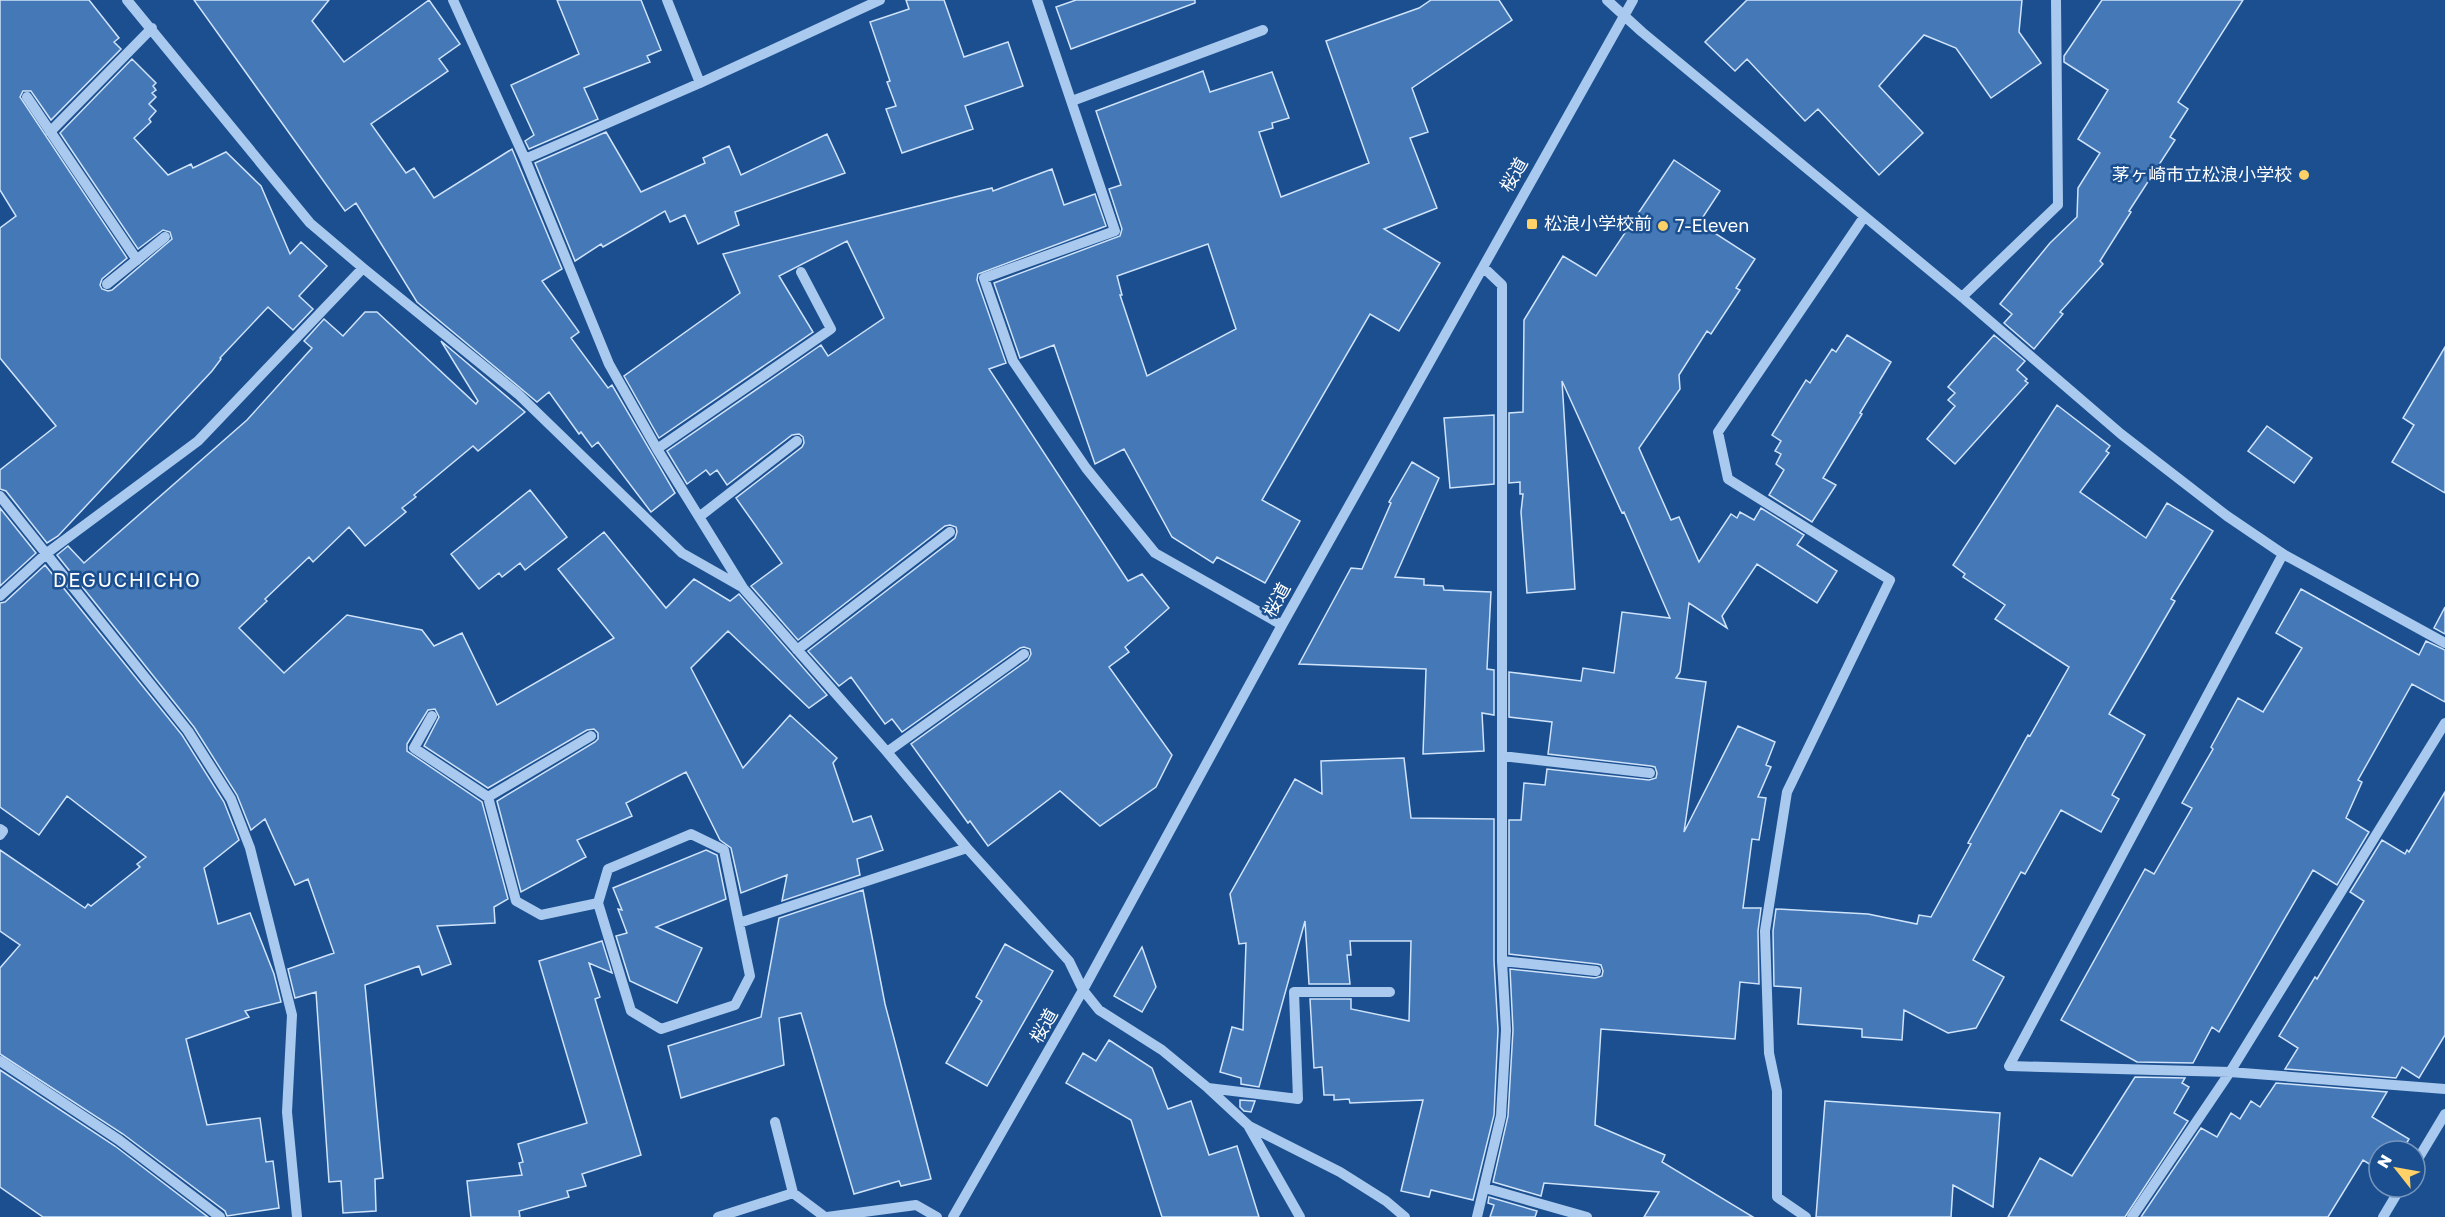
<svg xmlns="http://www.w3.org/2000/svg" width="2445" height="1217" font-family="'Golos Text','Noto Sans JP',sans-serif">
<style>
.building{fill:#4478b7;stroke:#cfe3fa;stroke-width:1.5;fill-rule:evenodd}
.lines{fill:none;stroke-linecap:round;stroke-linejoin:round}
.minor{stroke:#a9c9ee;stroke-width:10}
.poi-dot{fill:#ffd166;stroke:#1b4f8f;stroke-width:2}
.labels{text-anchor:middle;stroke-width:5;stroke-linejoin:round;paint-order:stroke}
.street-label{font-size:18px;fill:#fff;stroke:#1b4f8f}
.poi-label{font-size:18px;fill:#fff;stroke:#1b4f8f;text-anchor:start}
.neighbourhood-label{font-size:20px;letter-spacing:1.5px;fill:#fff;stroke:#1b4f8f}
</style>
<rect width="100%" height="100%" fill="#1b4f8f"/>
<path class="building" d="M 0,0 L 89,0 L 119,38 L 114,42 L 121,49 L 51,120 L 31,91 L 23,91 L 20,97 L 127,258 L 102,279 L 100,285 L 102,289 L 108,291 L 112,290 L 172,239 L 170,232 L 163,230 L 138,249 L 60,133 L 132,59 L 156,83 L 153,86 L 156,90 L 152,93 L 156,97 L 149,104 L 156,111 L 149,119 L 151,122 L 134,138 L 168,175 L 191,164 L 193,168 L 226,152 L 261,186 L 290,254 L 301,242 L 327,266 L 299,296 L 313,309 L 293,330 L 268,307 L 220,358 L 221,359 L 212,371 L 58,536 L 47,543 L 6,491 L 0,489 L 0,470 L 56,426 L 0,358 L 0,228 L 16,216 L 0,190 Z
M 194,0 L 329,0 L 312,21 L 344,62 L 429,0 L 460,44 L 439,59 L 448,71 L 371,124 L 406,173 L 414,168 L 434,198 L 512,149 L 562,269 L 542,281 L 579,332 L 571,338 L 608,388 L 612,385 L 675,493 L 651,512 L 598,442 L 592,447 L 581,432 L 579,434 L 549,392 L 537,402 L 417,302 L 356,203 L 345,211 Z
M 557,0 L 641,0 L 661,50 L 647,56 L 650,62 L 584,88 L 598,119 L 529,149 L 525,141 L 534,135 L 511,85 L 579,54 Z
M 906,0 L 944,0 L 964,57 L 1008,42 L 1023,86 L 965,106 L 973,129 L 902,153 L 886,109 L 896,106 L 887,82 L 890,81 L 870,22 L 909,9 Z
M 1076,0 L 1195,0 L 1195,3 L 1071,49 L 1056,7 Z
M 1431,0 L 1499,0 L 1512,20 L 1412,88 L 1428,132 L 1410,138 L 1437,208 L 1384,229 L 1440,263 L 1399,331 L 1370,314 L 1262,500 L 1300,521 L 1265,583 L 1217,557 L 1213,563 L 1172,537 L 1124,449 L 1095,464 L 1054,345 L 1020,358 L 994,283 L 1120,236 L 1122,229 L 1109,189 L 1121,185 L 1096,111 L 1203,71 L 1210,92 L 1272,72 L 1289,118 L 1272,123 L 1273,128 L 1259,132 L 1281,197 L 1369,163 L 1326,41 L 1419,8 ZM 1208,244 L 1236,329 L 1147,376 L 1120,295 L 1122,295 L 1117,276 Z
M 1747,0 L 2022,0 L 2019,32 L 2041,63 L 1991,98 L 1956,48 L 1924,35 L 1879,86 L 1923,133 L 1879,175 L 1818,109 L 1805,121 L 1747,59 L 1735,71 L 1705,42 Z
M 2102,0 L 2243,0 L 2178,102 L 2188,109 L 2170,137 L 2175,140 L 2129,211 L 2131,212 L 2100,261 L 2103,264 L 2060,312 L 2063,314 L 2034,349 L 2004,323 L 2012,314 L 2000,304 L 2050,243 L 2077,217 L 2078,188 L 2100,153 L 2078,139 L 2108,90 L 2064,62 L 2064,56 Z
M 606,132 L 641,192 L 705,163 L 703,158 L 729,146 L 741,175 L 827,134 L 845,173 L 735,212 L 739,225 L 698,244 L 685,215 L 670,222 L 665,211 L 603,247 L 601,244 L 575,261 L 535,163 Z
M 1674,160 L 1720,191 L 1699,223 L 1755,259 L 1736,288 L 1740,290 L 1711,334 L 1707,331 L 1679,375 L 1680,389 L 1639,448 L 1671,520 L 1679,517 L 1699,562 L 1731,514 L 1737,518 L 1740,512 L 1754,520 L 1761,508 L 1804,535 L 1797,545 L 1837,571 L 1817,603 L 1757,564 L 1722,616 L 1727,628 L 1689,603 L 1680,672 L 1676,678 L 1706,682 L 1684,832 L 1738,726 L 1775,742 L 1766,765 L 1771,767 L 1758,797 L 1766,798 L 1759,840 L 1752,839 L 1743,908 L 1761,908 L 1758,931 L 1759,984 L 1740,982 L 1735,1039 L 1601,1029 L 1595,1125 L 1665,1155 L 1662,1162 L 1753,1217 L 1644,1217 L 1659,1192 L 1544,1183 L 1541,1196 L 1493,1182 L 1508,1116 L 1513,1030 L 1510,969 L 1595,978 L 1602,976 L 1603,971 L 1601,965 L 1597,964 L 1509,954 L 1509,820 L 1521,820 L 1524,783 L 1545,785 L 1547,769 L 1649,780 L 1656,778 L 1657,773 L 1655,767 L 1651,766 L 1548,754 L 1552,722 L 1509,717 L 1509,672 L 1581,681 L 1583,668 L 1614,673 L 1622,612 L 1670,618 L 1624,512 L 1622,513 L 1562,381 L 1575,589 L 1527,593 L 1521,512 L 1523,494 L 1520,494 L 1520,482 L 1509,483 L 1509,413 L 1523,412 L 1524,320 L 1563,256 L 1596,276 Z
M 1052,169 L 1064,205 L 1095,194 L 1106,226 L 978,274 L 977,280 L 1006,363 L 989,369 L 1128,581 L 1142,574 L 1169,608 L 1125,647 L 1129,652 L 1109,667 L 1172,755 L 1156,787 L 1100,826 L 1060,791 L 988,846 L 970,821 L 968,823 L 911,744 L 1028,660 L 1031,654 L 1030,649 L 1024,647 L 1020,648 L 902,732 L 892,719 L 885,724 L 851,677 L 839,686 L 808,651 L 955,538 L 957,532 L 956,527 L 950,525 L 945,526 L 798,640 L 751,586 L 782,563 L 736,498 L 802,447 L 804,443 L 803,437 L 799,434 L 792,435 L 727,485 L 717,470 L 710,475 L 706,470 L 687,484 L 667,451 L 821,345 L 828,356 L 884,318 L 847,241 L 779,276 L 813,332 L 659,438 L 624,376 L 740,293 L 723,254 L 992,188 L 993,191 Z
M 365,312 L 377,312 L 476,404 L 478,401 L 441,341 L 525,412 L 478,451 L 473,446 L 414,495 L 416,497 L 402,508 L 406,512 L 365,546 L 349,527 L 313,562 L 309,557 L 265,599 L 267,601 L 239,628 L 284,673 L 347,615 L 422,630 L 434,646 L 462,633 L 497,705 L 614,638 L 558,569 L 604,532 L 666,608 L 694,579 L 730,601 L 739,594 L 827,695 L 809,708 L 728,631 L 691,668 L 743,768 L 790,715 L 837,758 L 833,763 L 853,822 L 871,816 L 883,850 L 857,859 L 860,875 L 782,901 L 787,875 L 741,893 L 731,848 L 720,840 L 686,772 L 626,803 L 632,816 L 577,840 L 586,857 L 521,892 L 497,801 L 595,742 L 598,739 L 598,733 L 594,729 L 587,730 L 488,788 L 424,746 L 439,717 L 435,709 L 428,710 L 407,744 L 407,751 L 482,802 L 508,899 L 494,907 L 495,923 L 437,926 L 451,964 L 422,975 L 419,966 L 365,985 L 383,1178 L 375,1179 L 376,1211 L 343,1213 L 341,1181 L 329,1182 L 316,992 L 295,998 L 288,969 L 334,953 L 308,879 L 295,885 L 265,819 L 251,830 L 237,795 L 194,727 L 57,555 L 68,546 L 84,563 L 247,420 L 312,348 L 304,341 L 324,319 L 343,336 Z
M 1847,335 L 1891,362 L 1860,413 L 1862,414 L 1823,478 L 1836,485 L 1812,522 L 1769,495 L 1784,470 L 1776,464 L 1781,454 L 1775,451 L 1781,441 L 1772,435 L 1806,380 L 1810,383 L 1832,349 L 1836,352 Z
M 1994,335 L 2025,361 L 2017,370 L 2027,379 L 2025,381 L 2028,383 L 1955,464 L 1927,439 L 1955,406 L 1948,400 L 1955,393 L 1948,387 Z
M 2445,347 L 2445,493 L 2392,462 L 2414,425 L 2403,418 Z
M 2057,405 L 2110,446 L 2106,451 L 2109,453 L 2080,492 L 2146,538 L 2167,503 L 2213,531 L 2171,599 L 2175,601 L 2109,714 L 2145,735 L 2112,795 L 2119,799 L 2101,832 L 2061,810 L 2025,874 L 2021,872 L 1973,960 L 2004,977 L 1976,1028 L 1948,1033 L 1904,1010 L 1902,1040 L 1862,1037 L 1862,1029 L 1798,1024 L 1801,988 L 1774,986 L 1773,931 L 1776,909 L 1868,914 L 1917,924 L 1919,915 L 1931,917 L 1971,844 L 1968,843 L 2028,735 L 2030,736 L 2069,667 L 1995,619 L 2005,605 L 1963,577 L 1965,574 L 1953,565 Z
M 1494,415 L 1494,484 L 1450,488 L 1444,418 Z
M 2267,426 L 2312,458 L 2294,483 L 2248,451 Z
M 1412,462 L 1439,478 L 1395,577 L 1424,579 L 1424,585 L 1443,586 L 1444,590 L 1491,592 L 1487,669 L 1494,670 L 1494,715 L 1482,713 L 1484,751 L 1423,754 L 1426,669 L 1299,664 L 1351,568 L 1362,569 L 1391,503 L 1389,502 Z
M 530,490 L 567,537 L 525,570 L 520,563 L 502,577 L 499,573 L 479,589 L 451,554 Z
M 0,508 L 36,553 L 0,586 Z
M 45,565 L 182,735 L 224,802 L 239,840 L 204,868 L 218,924 L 250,913 L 274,974 L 281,1002 L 245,1011 L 249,1017 L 186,1039 L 207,1125 L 260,1118 L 266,1162 L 273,1161 L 279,1208 L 227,1216 L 225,1211 L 123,1134 L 0,1054 L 0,968 L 20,945 L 0,931 L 0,850 L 85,908 L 88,904 L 91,906 L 140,867 L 137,864 L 146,857 L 67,796 L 39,835 L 0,807 L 0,603 L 5,602 Z
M 2301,589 L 2419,655 L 2426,641 L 2445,650 L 2445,702 L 2412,684 L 2358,780 L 2362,782 L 2346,818 L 2369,832 L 2337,885 L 2313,870 L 2219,1032 L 2212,1027 L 2193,1063 L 2137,1062 L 2061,1020 L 2145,869 L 2154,874 L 2192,808 L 2182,803 L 2213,749 L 2211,747 L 2238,698 L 2263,712 L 2302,648 L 2276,633 Z
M 2445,607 L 2445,634 L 2434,628 Z
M 1404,758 L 1411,818 L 1494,819 L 1494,961 L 1498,1030 L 1494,1115 L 1473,1200 L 1431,1190 L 1429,1197 L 1401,1191 L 1423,1100 L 1350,1103 L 1349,1099 L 1334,1100 L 1334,1095 L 1324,1095 L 1322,1067 L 1314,1068 L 1310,999 L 1351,999 L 1351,1009 L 1409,1021 L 1411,941 L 1350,941 L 1351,955 L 1347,955 L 1350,984 L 1309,984 L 1305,921 L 1259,1087 L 1241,1084 L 1241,1078 L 1220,1072 L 1232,1027 L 1243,1030 L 1246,943 L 1239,944 L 1230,894 L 1295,779 L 1322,794 L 1321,761 Z
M 2445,792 L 2445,1035 L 2419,1078 L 2402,1067 L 2396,1078 L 2285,1069 L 2298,1048 L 2279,1036 L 2315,977 L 2317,979 L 2364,901 L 2350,892 L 2382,840 L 2405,854 L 2407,850 L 2409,852 Z
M 706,850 L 717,855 L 726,899 L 656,927 L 702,948 L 677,1003 L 630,981 L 616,936 L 627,933 L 618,909 L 622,910 L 613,888 Z
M 863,890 L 885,1004 L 931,1179 L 901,1186 L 899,1181 L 854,1194 L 801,1013 L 779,1018 L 784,1065 L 681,1098 L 668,1046 L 761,1017 L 779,918 Z
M 602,941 L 612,973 L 589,963 L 600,997 L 595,999 L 641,1155 L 582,1174 L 586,1186 L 567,1191 L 569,1197 L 519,1211 L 520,1217 L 471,1217 L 467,1181 L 522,1175 L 519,1163 L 523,1162 L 518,1144 L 587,1123 L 539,961 Z
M 1005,944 L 1053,971 L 987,1086 L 946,1063 L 982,1001 L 976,997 Z
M 1142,947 L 1156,987 L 1142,1012 L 1114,996 Z
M 1109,1040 L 1152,1068 L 1168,1109 L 1191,1101 L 1209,1155 L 1237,1146 L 1259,1217 L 1162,1217 L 1131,1120 L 1066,1083 L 1083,1053 L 1096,1061 Z
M 0,1070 L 115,1146 L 208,1217 L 43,1217 L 0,1187 Z
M 2135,1077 L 2185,1078 L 2182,1083 L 2189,1087 L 2174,1113 L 2188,1121 L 2125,1217 L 2008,1217 L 2040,1158 L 2072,1176 Z
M 2276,1083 L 2387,1092 L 2372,1117 L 2409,1139 L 2402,1151 L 2379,1151 L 2379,1170 L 2363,1160 L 2328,1217 L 2141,1217 L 2201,1128 L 2217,1137 L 2231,1113 L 2240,1119 L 2251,1101 L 2260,1107 Z
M 1240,1100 L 1255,1101 L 1251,1112 L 1244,1111 L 1240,1107 Z
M 1825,1101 L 2000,1113 L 1993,1207 L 1953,1185 L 1951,1217 L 1816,1217 Z
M 1489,1197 L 1537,1211 L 1535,1217 L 1490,1217 L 1494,1205 L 1488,1203 Z"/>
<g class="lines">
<path class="minor" d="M 127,0 L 310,223 L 363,268 L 518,394 L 682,553 L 740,586
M 453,0 L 525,159 L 609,364 L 657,449 L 743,588 L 887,752 L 967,848 L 1069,961 L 1083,990 L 1099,1010 L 1162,1050 L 1208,1088 L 1249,1126 L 1340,1172 L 1386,1201 L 1405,1217
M 667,0 L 700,83
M 1037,0 L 1115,231 L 984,278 L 1013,361 L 1086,468 L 1155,553 L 1282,625
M 1607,0 L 1642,32 L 1962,297 L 2121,434 L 2227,516 L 2283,554 L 2445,643
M 27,97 L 137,260
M 1072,101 L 1263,30
M 50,132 L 152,28
M 525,159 L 700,83 L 880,0
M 107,284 L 165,237
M 1962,297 L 2058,205 L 2056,0
M 657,449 L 831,329 L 801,272
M 0,496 L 188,731 L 231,799 L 250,848 L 292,1015 L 287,1112 L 297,1217
M 699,517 L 797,441
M 2283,554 L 2009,1066 L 2230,1072 L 2445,1089
M 0,596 L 47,553 L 198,441 L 363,268
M 797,650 L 950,532
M 432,716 L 414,748 L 488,797 L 516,901 L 541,915 L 598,903
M 887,752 L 1024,654
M 1502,756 L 1650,773
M 488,797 L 591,736
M 0,829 L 3,831 L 0,835
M 739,923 L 724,850 L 691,834 L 608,869 L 598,903 L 631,1011 L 661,1029 L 735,1005 L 750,976 L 739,923 L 967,848
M 1502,961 L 1596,971
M 0,1061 L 119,1140 L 220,1217
M 1208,1088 L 1298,1099 L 1294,992 L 1390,992
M 775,1122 L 793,1193 L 825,1217
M 1249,1127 L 1300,1217
M 2415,1164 L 2445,1114
M 1485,1188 L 1587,1217
M 718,1217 L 793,1193
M 827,1217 L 916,1205 L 937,1217
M 953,1217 L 1083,990 L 1282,625 L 1633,0
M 1477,1217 L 1501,1116 L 1506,1030 L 1502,961 L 1502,285 L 1483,267
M 1806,1217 L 1777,1197 L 1777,1091 L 1769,1053 L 1765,931 L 1787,792 L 1890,580 L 1728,479 L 1718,432 L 1864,217
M 2132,1217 L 2230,1072 L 2445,723
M 2383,1217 L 2401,1187"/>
</g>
<g class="poi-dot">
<circle cx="2304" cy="175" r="6"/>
<rect x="1526" y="218" width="12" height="12" rx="3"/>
<circle cx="1663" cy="226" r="6"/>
</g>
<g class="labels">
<g class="street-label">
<text transform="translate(1514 175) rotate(-60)" y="6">桜道</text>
<text transform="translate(1277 600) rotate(-61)" y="6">桜道</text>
<text transform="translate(1044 1026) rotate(-60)" y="6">桜道</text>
</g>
<g class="poi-label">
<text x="2292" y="181" text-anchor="end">茅ヶ崎市立松浪小学校</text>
<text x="1544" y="230">松浪小学校前</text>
<text x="1675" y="232">7-Eleven</text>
</g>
<g class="neighbourhood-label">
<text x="127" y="587">DEGUCHICHO</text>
</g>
</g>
<g transform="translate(2397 1169) rotate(301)"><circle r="28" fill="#1b4f8f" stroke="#7695bc" stroke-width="1.5"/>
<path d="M0-4.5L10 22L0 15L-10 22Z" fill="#ffd166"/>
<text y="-9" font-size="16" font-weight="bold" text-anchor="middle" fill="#ffffff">N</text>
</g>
</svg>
